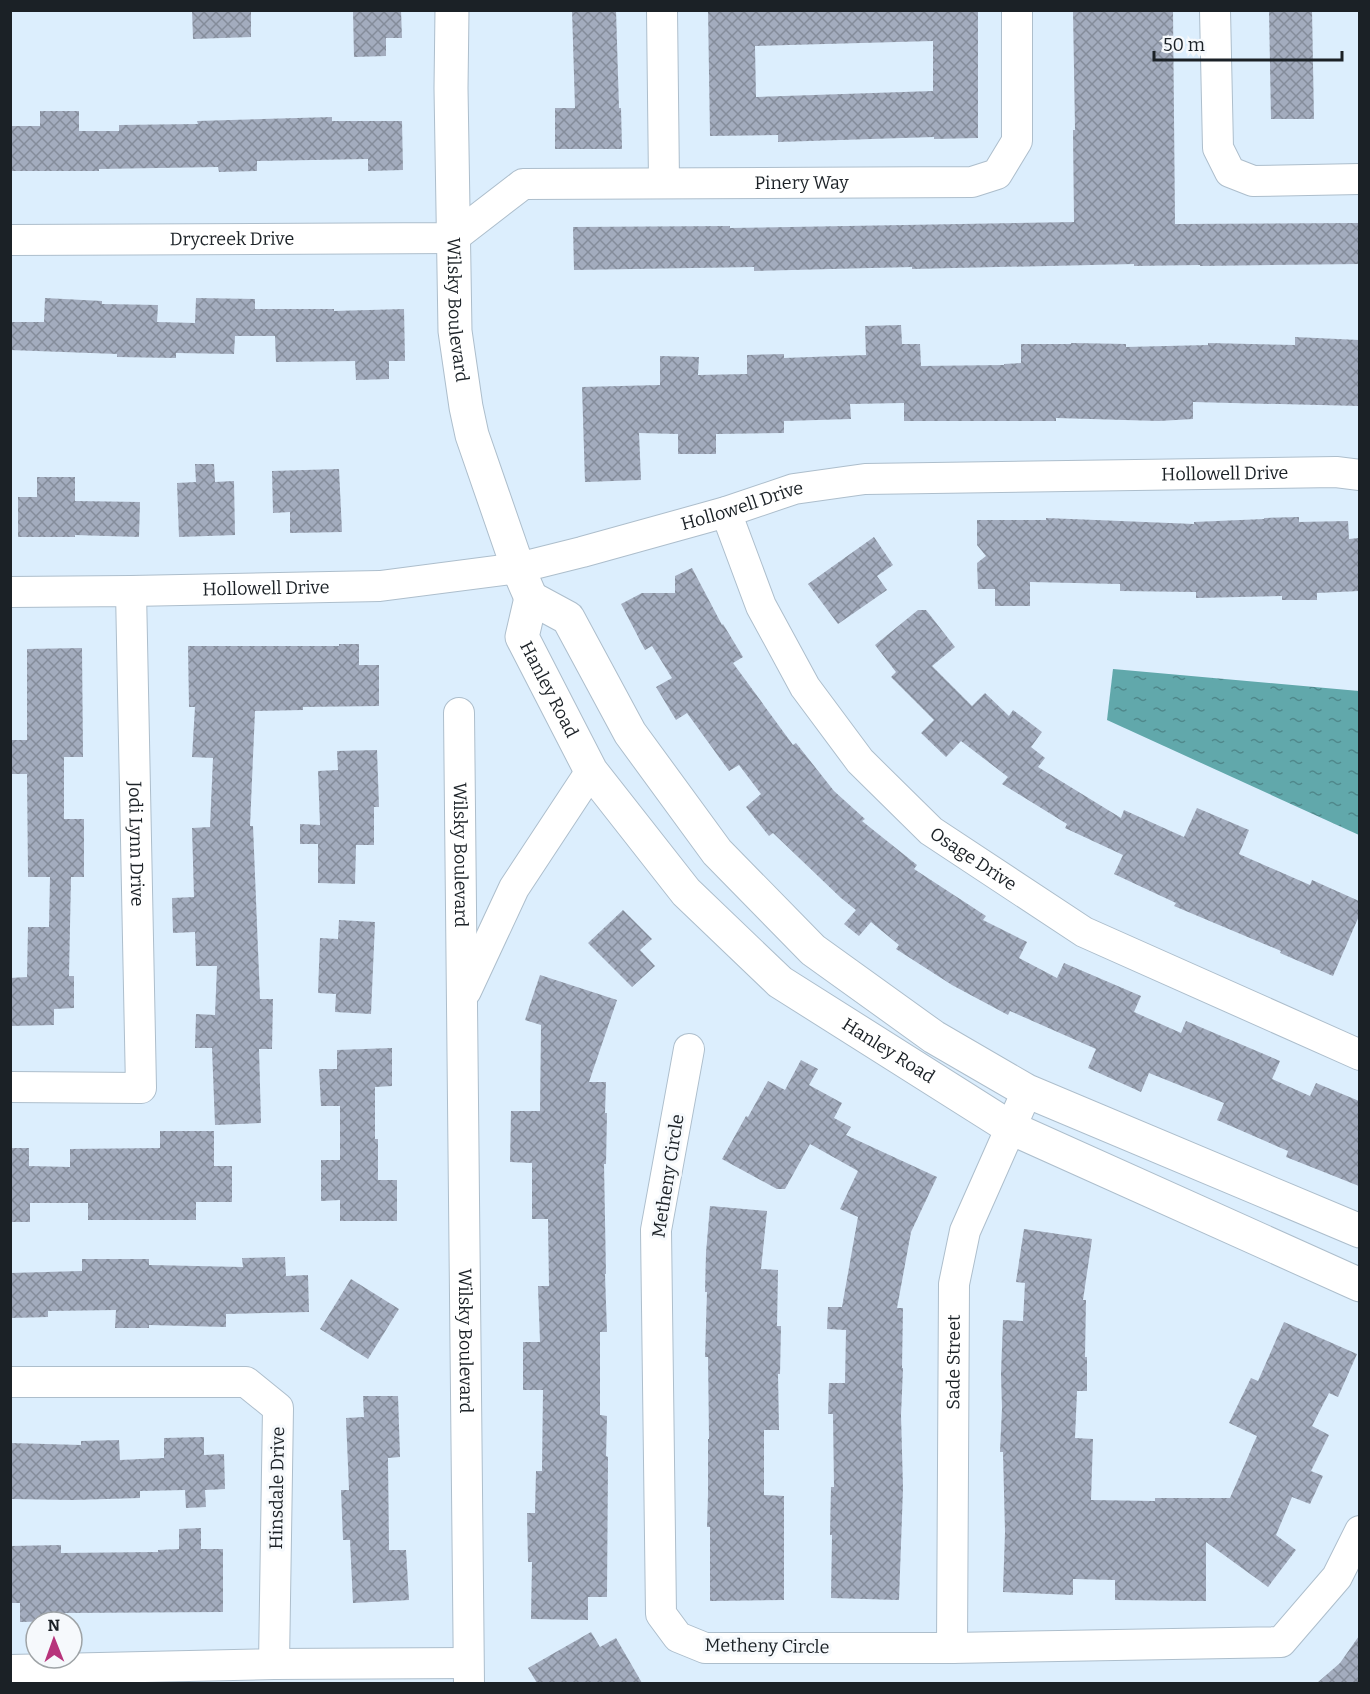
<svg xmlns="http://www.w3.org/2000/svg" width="1370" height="1694" font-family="Bitter,serif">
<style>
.water{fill:url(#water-ripples)}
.building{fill:url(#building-cross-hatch);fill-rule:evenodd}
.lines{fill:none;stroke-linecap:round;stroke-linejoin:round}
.street-casing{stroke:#adbecc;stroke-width:32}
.secondary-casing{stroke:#adbecc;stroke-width:35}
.street{stroke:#fff;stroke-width:30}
.secondary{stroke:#fff;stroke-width:33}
.labels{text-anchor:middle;stroke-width:6;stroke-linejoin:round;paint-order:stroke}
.street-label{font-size:18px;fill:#1b2126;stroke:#f6f9fc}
</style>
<defs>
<pattern id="water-ripples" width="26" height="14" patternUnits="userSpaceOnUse" patternTransform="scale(1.5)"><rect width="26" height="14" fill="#61a8ab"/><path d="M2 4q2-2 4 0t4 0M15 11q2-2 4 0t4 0" fill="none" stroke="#4f888b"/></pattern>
<pattern id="building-cross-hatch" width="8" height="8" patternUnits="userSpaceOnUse" patternTransform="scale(1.5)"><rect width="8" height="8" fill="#a3acbe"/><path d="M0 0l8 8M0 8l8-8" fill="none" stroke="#848c9a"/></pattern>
</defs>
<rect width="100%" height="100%" fill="#dceefd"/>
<path class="water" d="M 1113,669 L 1359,691 L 1359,835 L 1107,720 Z"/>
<path class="building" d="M 192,10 L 251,10 L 251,37 L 193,39 Z
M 353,10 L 401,10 L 402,38 L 386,38 L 386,56 L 354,57 Z
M 572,10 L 616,10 L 619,108 L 621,108 L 622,149 L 555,149 L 555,108 L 575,108 Z
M 708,10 L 978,10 L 978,138 L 934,139 L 934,137 L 778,142 L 778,135 L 710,136 ZM 933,41 L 933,91 L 756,97 L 755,46 Z
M 1073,10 L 1173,10 L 1175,224 L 1359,223 L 1359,264 L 1200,266 L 1200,265 L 1134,266 L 1134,264 L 912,269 L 912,267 L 754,271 L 754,267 L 574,270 L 573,227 L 730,226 L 730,228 L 1074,222 L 1073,130 L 1075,130 Z
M 1269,10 L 1312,10 L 1314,119 L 1271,119 Z
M 40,111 L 79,111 L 79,131 L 119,131 L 119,125 L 198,124 L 197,121 L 332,117 L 332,121 L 402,121 L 403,170 L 368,171 L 368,159 L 257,161 L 257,171 L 219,172 L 218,167 L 99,169 L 99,171 L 10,171 L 10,126 L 40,126 Z
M 45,298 L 102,301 L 102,304 L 158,305 L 157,322 L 195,323 L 196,298 L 255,299 L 255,309 L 334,309 L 334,311 L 404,309 L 405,361 L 389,361 L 389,379 L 356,380 L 355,361 L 276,362 L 275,336 L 235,336 L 234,354 L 176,353 L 176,358 L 117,357 L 117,354 L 10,350 L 10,322 L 44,322 Z
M 901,325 L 902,344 L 920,344 L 921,366 L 1004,365 L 1004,364 L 1021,363 L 1021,344 L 1071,344 L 1071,343 L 1126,344 L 1126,347 L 1208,345 L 1208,343 L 1295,345 L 1295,337 L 1359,340 L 1359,406 L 1193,402 L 1193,419 L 1159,421 L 1056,418 L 1056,421 L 904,421 L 904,403 L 850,404 L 851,419 L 784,421 L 784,433 L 716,434 L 716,454 L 678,454 L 678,434 L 639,433 L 641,480 L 585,482 L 582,387 L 660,385 L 660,356 L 699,357 L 698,375 L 747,374 L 747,355 L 784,354 L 784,358 L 866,355 L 865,326 Z
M 195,464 L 214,464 L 215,482 L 234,481 L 235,535 L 179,537 L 177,483 L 196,482 Z
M 339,469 L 342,532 L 290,533 L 290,512 L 273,513 L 272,471 Z
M 37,477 L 75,477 L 75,501 L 140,502 L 139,537 L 75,535 L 75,537 L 18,537 L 18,497 L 37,497 Z
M 1299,517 L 1299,522 L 1348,521 L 1349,539 L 1359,538 L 1359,591 L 1317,593 L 1317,600 L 1282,600 L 1282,596 L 1196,598 L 1196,592 L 1120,591 L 1120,584 L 1030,582 L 1030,606 L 995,606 L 995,589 L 978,589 L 977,563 L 986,556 L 977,545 L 977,520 L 1046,520 L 1046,518 L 1194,524 L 1194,522 L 1264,519 L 1264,518 Z
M 874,537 L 893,565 L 877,576 L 887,590 L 838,624 L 808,584 Z
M 692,568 L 722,625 L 723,624 L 743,657 L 733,663 L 793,745 L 796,743 L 834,791 L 865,819 L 862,821 L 917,865 L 914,869 L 986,916 L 983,920 L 1027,942 L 1019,958 L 1057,978 L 1064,963 L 1141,996 L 1134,1012 L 1181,1033 L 1186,1021 L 1280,1061 L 1272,1079 L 1310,1096 L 1316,1083 L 1359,1101 L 1359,1186 L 1286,1157 L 1288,1151 L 1217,1120 L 1224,1103 L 1149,1073 L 1141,1092 L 1088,1068 L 1096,1049 L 1010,1011 L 1008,1015 L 952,985 L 896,949 L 899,945 L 871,922 L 859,936 L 844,924 L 856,910 L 841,898 L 773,833 L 769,836 L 746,807 L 761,794 L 739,765 L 729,771 L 687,713 L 676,720 L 656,687 L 672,678 L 652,646 L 645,650 L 621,604 L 642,593 L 675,593 L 675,576 Z
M 918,610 L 926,610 L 955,647 L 932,666 L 972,706 L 985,693 L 1009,716 L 1013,710 L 1042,732 L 1031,747 L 1045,758 L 1038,767 L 1121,818 L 1124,810 L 1184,837 L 1197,808 L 1249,830 L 1239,854 L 1310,885 L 1312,880 L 1359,901 L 1359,916 L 1333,976 L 1280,953 L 1281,951 L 1174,906 L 1176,903 L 1114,874 L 1123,855 L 1065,828 L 1067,824 L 1002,784 L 1008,777 L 961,741 L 946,757 L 921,733 L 934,720 L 891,677 L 896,672 L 875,645 Z
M 339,644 L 359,644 L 359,665 L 379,665 L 379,706 L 303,707 L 303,710 L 255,711 L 250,826 L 253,826 L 260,999 L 273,999 L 272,1049 L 259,1049 L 261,1123 L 215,1125 L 212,1048 L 195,1048 L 196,1014 L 215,1015 L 217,966 L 196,966 L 195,932 L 173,933 L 172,898 L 194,897 L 192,828 L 210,827 L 213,758 L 192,757 L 195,707 L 189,707 L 188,646 L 339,646 Z
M 82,648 L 83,757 L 64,757 L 64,819 L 84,819 L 84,877 L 71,877 L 69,976 L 74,976 L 74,1008 L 54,1009 L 54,1025 L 11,1026 L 10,978 L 27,977 L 28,927 L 49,927 L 50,877 L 28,877 L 27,774 L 10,774 L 10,740 L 27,740 L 27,649 Z
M 377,750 L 379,807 L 374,807 L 374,845 L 356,845 L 355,884 L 318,883 L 318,844 L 300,844 L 300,824 L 320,825 L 318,771 L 338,770 L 337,751 Z
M 623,910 L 652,939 L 640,950 L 655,966 L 632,987 L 588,943 Z
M 339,920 L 375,922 L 371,1014 L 335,1012 L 336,994 L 318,993 L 320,938 L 338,939 Z
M 540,975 L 617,1000 L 589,1082 L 606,1082 L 605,1113 L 607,1113 L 606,1164 L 604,1164 L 606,1274 L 605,1274 L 607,1332 L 600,1332 L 600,1415 L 607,1416 L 606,1456 L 608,1457 L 607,1597 L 588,1597 L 588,1620 L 531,1619 L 532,1562 L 528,1562 L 527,1513 L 535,1513 L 536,1471 L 542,1471 L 543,1390 L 523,1390 L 523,1342 L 540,1342 L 538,1286 L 549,1286 L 548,1219 L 532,1219 L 532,1163 L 510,1162 L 511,1111 L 540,1111 L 541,1025 L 525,1020 Z
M 392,1048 L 392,1086 L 375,1087 L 375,1139 L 378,1139 L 378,1180 L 397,1180 L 397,1221 L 340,1221 L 340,1200 L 321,1201 L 321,1160 L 340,1160 L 340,1106 L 321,1106 L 319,1069 L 337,1069 L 337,1050 Z
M 801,1060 L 818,1069 L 809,1085 L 842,1103 L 834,1118 L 851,1127 L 846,1135 L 937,1177 L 911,1232 L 897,1308 L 903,1308 L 902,1368 L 903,1368 L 901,1415 L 903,1488 L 899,1600 L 831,1598 L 832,1535 L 830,1535 L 831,1487 L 834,1487 L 833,1414 L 828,1414 L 829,1383 L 845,1383 L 846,1330 L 827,1329 L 828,1307 L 842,1307 L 858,1217 L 840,1209 L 858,1171 L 810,1144 L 785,1189 L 777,1189 L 722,1159 L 746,1116 L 748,1117 L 768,1081 L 785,1090 Z
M 160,1131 L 214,1131 L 214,1166 L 232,1166 L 232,1202 L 196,1202 L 196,1220 L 88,1220 L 88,1203 L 30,1203 L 30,1222 L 10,1222 L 10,1148 L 29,1148 L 29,1166 L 70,1167 L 70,1149 L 160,1148 Z
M 710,1206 L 767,1211 L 761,1269 L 778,1270 L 777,1326 L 781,1326 L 780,1374 L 778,1374 L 779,1430 L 764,1430 L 764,1495 L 784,1496 L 784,1600 L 710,1601 L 710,1527 L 707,1527 L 708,1495 L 708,1439 L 709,1439 L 708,1357 L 705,1357 L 707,1292 L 705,1292 L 706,1253 Z
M 1024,1229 L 1092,1239 L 1083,1300 L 1086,1300 L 1085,1357 L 1087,1357 L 1087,1391 L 1077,1391 L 1075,1438 L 1093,1439 L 1091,1500 L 1155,1501 L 1155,1498 L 1230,1498 L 1257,1436 L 1229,1423 L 1251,1378 L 1258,1381 L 1284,1322 L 1357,1354 L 1338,1397 L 1329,1393 L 1312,1426 L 1329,1435 L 1311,1471 L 1323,1476 L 1310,1504 L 1292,1497 L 1276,1535 L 1296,1550 L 1268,1587 L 1206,1542 L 1206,1601 L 1115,1600 L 1115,1580 L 1073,1579 L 1073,1595 L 1003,1592 L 1005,1532 L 1003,1452 L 1000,1452 L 1002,1408 L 1001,1374 L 1003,1320 L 1023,1321 L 1025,1283 L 1016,1282 Z
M 285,1257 L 286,1276 L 308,1275 L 309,1312 L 226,1314 L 226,1327 L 149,1325 L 149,1328 L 115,1328 L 116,1310 L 48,1311 L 48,1317 L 10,1318 L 10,1273 L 82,1271 L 82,1259 L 149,1259 L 149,1265 L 243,1267 L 242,1258 Z
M 351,1279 L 399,1309 L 368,1359 L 320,1329 Z
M 363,1396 L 398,1396 L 400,1457 L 388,1458 L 389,1550 L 406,1550 L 409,1600 L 353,1603 L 350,1540 L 343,1540 L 341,1490 L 349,1490 L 346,1418 L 364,1417 Z
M 204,1437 L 204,1455 L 224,1454 L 225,1489 L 205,1490 L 206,1507 L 186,1508 L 185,1490 L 140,1491 L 140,1498 L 73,1500 L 10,1499 L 10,1443 L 81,1445 L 81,1441 L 119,1440 L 120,1460 L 164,1458 L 164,1438 Z
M 201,1528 L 201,1549 L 223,1549 L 223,1612 L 62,1613 L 62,1621 L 20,1622 L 20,1603 L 10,1603 L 10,1546 L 61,1545 L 61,1553 L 158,1552 L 158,1550 L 179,1549 L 179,1529 Z
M 591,1632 L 600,1647 L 616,1638 L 642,1683 L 537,1683 L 528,1668 Z
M 1359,1636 L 1359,1683 L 1317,1683 L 1340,1663 Z"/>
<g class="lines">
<defs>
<g id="street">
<path d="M 662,10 L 664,182"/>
<path d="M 1215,10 L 1218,148 L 1230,172 L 1253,181 L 1360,179"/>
<path id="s1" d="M 10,240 L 453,238 L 523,184 L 972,182 L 997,174 L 1017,141 L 1017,10"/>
<path id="s2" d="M 726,512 L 761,606 L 805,687 L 860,761 L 931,831 L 1084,932 L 1360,1055"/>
<path id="s3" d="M 131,591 L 380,586 L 518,568 L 582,552 L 726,512 L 794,489 L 865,479 L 1336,472 L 1360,475"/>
<path id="s4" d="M 10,592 L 131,591 L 141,1088 L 10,1087"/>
<path id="s5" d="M 459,713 L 469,1684"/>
<path d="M 466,991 L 514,888 L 591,771"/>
<path d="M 689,1049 L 656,1230 L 661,1614 L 678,1637 L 705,1648 L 952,1648 L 1281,1642 L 1337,1577 L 1360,1531"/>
<path d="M 10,1382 L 246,1382 L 278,1408 L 274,1664 L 10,1670"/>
<path id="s6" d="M 952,1648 L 954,1284 L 965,1231 L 1027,1091"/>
<path d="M 274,1664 L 468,1663"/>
</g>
<g id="secondary">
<path id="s7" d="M 452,10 L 451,88 L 455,331 L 466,407 L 472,435 L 518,568 L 531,598"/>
<path id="s8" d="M 531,598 L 522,637 L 591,771 L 686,892 L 780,982 L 1011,1128 L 1360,1285"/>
<path d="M 531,598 L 568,618 L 630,733 L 717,852 L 813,950 L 934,1037 L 1027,1091 L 1360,1231"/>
</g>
</defs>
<use href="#street" class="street-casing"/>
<use href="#secondary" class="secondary-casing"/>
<use href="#street" class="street"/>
<use href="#secondary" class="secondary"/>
</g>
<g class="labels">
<g class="street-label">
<text dy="6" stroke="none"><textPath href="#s1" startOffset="810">Pinery Way</textPath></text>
<text dy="6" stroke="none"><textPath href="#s1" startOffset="222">Drycreek Drive</textPath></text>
<text dy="6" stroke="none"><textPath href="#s7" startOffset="300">Wilsky Boulevard</textPath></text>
<text dy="6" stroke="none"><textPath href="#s3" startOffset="1107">Hollowell Drive</textPath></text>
<text dy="6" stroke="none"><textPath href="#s3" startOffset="621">Hollowell Drive</textPath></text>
<text dy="6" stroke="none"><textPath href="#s3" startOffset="135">Hollowell Drive</textPath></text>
<text dy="6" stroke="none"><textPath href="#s8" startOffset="99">Hanley Road</textPath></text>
<text dy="6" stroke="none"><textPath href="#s4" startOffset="374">Jodi Lynn Drive</textPath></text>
<text dy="6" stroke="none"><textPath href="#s5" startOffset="142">Wilsky Boulevard</textPath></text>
<text dy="6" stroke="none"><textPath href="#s2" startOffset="435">Osage Drive</textPath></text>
<text dy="6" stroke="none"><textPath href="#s8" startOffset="603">Hanley Road</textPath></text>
<text transform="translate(668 1176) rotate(-81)" y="6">Metheny Circle</text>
<text dy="6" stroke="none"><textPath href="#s5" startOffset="628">Wilsky Boulevard</textPath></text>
<text dy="6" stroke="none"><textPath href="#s6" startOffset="286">Sade Street</textPath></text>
<text transform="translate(277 1488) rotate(-89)" y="6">Hinsdale Drive</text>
<text transform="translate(767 1646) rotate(1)" y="6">Metheny Circle</text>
</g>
</g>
<rect width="1370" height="1694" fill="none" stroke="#1b2126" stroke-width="24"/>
<g transform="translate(54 1640) rotate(359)"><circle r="28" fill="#f6f9fc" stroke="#9ea3a6" stroke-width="1.5"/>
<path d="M0-4.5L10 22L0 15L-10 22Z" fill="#b7347b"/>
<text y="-9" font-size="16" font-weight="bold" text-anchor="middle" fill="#1b2126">N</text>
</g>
<path d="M1154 51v9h188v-9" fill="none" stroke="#1b2126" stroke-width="3"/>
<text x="1163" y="51" font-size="18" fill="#1b2126" stroke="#f6f9fc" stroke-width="4.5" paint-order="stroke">50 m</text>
</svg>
